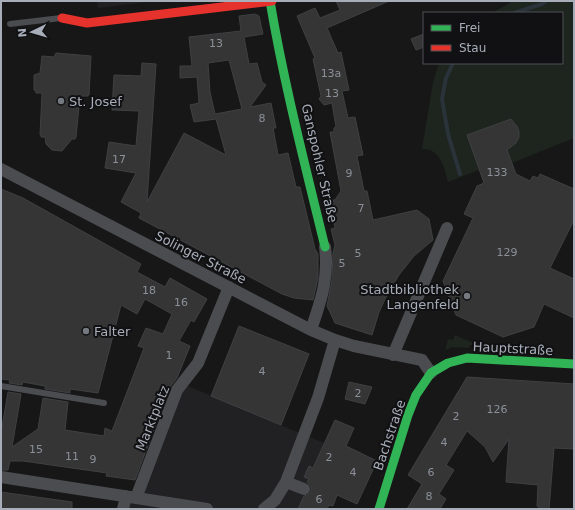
<svg xmlns="http://www.w3.org/2000/svg" width="575" height="510" font-family="'DejaVu Sans',sans-serif">
<style>
.built{fill:#212123}
.green{fill:#1d251e}
.lines{fill:none;stroke-linecap:round;stroke-linejoin:round}
.stream{stroke:#2a333a;stroke-width:4}
.building{fill:#353536;stroke:#3f4043;fill-rule:evenodd}
.lane{stroke:#4b4c50;stroke-width:6}
.street{stroke:#4b4c50;stroke-width:12}
.fast{stroke:#30b455;stroke-width:9}
.jam{stroke:#e5322d;stroke-width:9}
.poi-dot{fill:#757980;stroke:#111113;stroke-width:1.5}
.labels{text-anchor:middle;stroke-width:4;stroke-linejoin:round;paint-order:stroke}
.number-label{font-size:11px;fill:#8b9098}
.poi-label{font-size:13px;fill:#a8aeb9;stroke:#111113;text-anchor:start}
.street-label{font-size:13px;fill:#a8aeb9;stroke:#111113}
</style>
<rect width="100%" height="100%" fill="#171717"/>
<path class="built" d="M 97,1 L 156,1 L 98,8 Z
M 176,381 L 324,443 L 313,468 L 309,466 L 304,476 L 309,479 L 303,492 L 305,494 L 298,509 L 129,509 L 136,480 Z"/>
<path class="green" d="M 513,1 L 574,1 L 574,138 L 512,163 L 507,150 C 518,141 526,129 511,119 L 467,135 L 479,170 L 448,182 C 444,168 441,148 422,149 L 433,82 L 439,63 L 562,63 L 562,13 L 492,13 Z
M 455,335 L 480,346 L 469,345 L 469,348 L 453,347 L 445,350 L 448,339 L 453,340 Z"/>
<g class="lines">
<path class="stream" d="M 514,13 L 542,4 L 546,1
M 453,63 L 446,78 L 442,99 L 448,134 L 460,174"/>
</g>
<path class="building" d="M 336,1 L 389,1 L 327,28 L 338,53 L 341,52 L 349,90 L 342,91 L 348,118 L 355,117 L 363,155 L 357,156 L 364,191 L 367,191 L 373,220 L 417,210 L 429,219 L 433,240 L 414,256 L 399,275 L 387,295 L 379,312 L 372,335 L 335,323 L 327,306 L 332,280 L 333,253 L 335,245 L 331,229 L 335,228 L 329,200 L 335,200 L 341,191 L 330,132 L 334,132 L 334,128 L 336,127 L 332,103 L 324,105 L 319,99 L 321,96 L 313,59 L 315,58 L 297,16 L 315,8 L 320,18 L 340,10 Z
M 255,14 L 259,16 L 263,34 L 244,37 L 249,64 L 257,63 L 262,82 L 266,85 L 250,107 L 271,103 L 276,128 L 273,128 L 278,155 L 288,153 L 296,187 L 300,187 L 315,249 L 318,254 L 318,278 L 313,300 L 294,298 L 282,294 L 139,218 L 141,213 L 121,202 L 136,173 L 105,168 L 109,142 L 136,146 L 139,111 L 112,110 L 114,75 L 141,76 L 142,63 L 156,64 L 147,202 L 184,133 L 226,155 L 216,119 L 194,122 L 190,105 L 199,103 L 197,77 L 180,78 L 180,66 L 192,66 L 189,37 L 241,31 L 239,16 ZM 229,60 L 242,109 L 215,114 L 210,92 L 208,63 Z
M 424,34 L 424,47 L 416,50 L 411,39 Z
M 56,53 L 91,56 L 89,95 L 88,95 L 88,96 L 80,96 L 76,137 L 75,139 L 72,139 L 62,151 L 52,150 L 46,144 L 45,137 L 41,137 L 41,135 L 40,135 L 42,93 L 36,93 L 35,90 L 34,90 L 34,75 L 40,73 L 42,56 L 54,57 Z
M 511,119 L 517,126 L 519,131 L 519,137 L 516,143 L 507,150 L 516,174 L 530,181 L 533,176 L 538,178 L 540,174 L 574,189 L 574,220 L 550,268 L 574,279 L 574,318 L 544,304 L 534,327 L 503,337 L 456,315 L 443,281 L 473,218 L 464,214 L 477,186 L 484,183 L 467,135 Z
M 1,189 L 23,198 L 141,264 L 137,272 L 165,287 L 170,278 L 207,299 L 194,322 L 191,320 L 179,341 L 190,346 L 177,378 L 170,387 L 135,480 L 106,476 L 107,473 L 23,461 L 10,461 L 8,470 L 1,470 L 1,433 L 8,392 L 21,394 L 12,447 L 38,429 L 43,398 L 68,402 L 65,430 L 104,436 L 105,428 L 112,431 L 144,348 L 138,346 L 146,328 L 163,334 L 172,314 L 145,299 L 137,314 L 121,305 L 98,393 L 70,389 L 70,393 L 45,389 L 45,386 L 23,382 L 22,385 L 9,383 L 10,380 L 1,379 Z
M 239,326 L 309,354 L 281,425 L 211,396 Z
M 467,377 L 574,384 L 574,449 L 554,448 L 549,509 L 541,509 L 537,506 L 538,485 L 506,482 L 509,439 L 493,462 L 485,447 L 467,431 L 446,465 L 454,470 L 439,494 L 446,499 L 440,509 L 407,509 L 422,484 L 408,475 Z
M 349,382 L 372,387 L 365,404 L 345,399 Z
M 335,420 L 354,428 L 346,446 L 377,461 L 357,504 L 337,495 L 333,506 L 329,505 L 327,509 L 298,509 L 304,496 L 308,495 L 311,491 L 311,487 L 307,482 L 309,479 L 304,477 L 309,466 L 313,468 Z
M 1,492 L 72,502 L 72,509 L 1,509 Z"/>
<g class="lines">
<path class="lane" d="M 10,24 L 61,18
M 1,386 L 104,403"/>
<path class="street" d="M 1,169 L 311,330 L 335,340 L 354,346 L 422,360 L 431,373
M 311,330 C 321,300 329,279 325,247
M 393,355 L 447,228
M 1,477 L 207,509
M 286,482 L 304,489
M 136,498 L 177,390 L 198,363 L 229,287
M 123,509 L 126,496
M 264,509 L 275,500 L 286,482 L 318,398 L 335,340"/>
<path class="fast" d="M 270,1 C 284,84 305,165 325,247
M 379,509 L 408,415 L 416,395 L 431,373 L 448,363 L 467,358 L 574,364"/>
<path class="jam" d="M 62,18 L 87,23 L 272,1"/>
</g>
<g class="poi-dot">
<circle cx="61" cy="101" r="4"/>
<circle cx="467" cy="296" r="4"/>
<circle cx="86" cy="331" r="4"/>
</g>
<g class="labels">
<g class="number-label">
<text x="216" y="47">13</text>
<text x="331" y="77">13a</text>
<text x="332" y="97">13</text>
<text x="262" y="122">8</text>
<text x="119" y="163">17</text>
<text x="497" y="176">133</text>
<text x="349" y="177">9</text>
<text x="361" y="212">7</text>
<text x="507" y="256">129</text>
<text x="358" y="257">5</text>
<text x="342" y="267">5</text>
<text x="149" y="294">18</text>
<text x="181" y="306">16</text>
<text x="169" y="359">1</text>
<text x="262" y="375">4</text>
<text x="358" y="397">2</text>
<text x="497" y="413">126</text>
<text x="456" y="420">2</text>
<text x="444" y="446">4</text>
<text x="36" y="453">15</text>
<text x="72" y="460">11</text>
<text x="329" y="461">2</text>
<text x="93" y="463">9</text>
<text x="353" y="476">4</text>
<text x="431" y="476">6</text>
<text x="429" y="500">8</text>
<text x="319" y="503">6</text>
</g>
<g class="poi-label">
<text x="69" y="106">St. Josef</text>
<text x="459" y="294" text-anchor="end">Stadtbibliothek<tspan x="459" dy="15">Langenfeld</tspan></text>
<text x="94" y="336">Falter</text>
</g>
<g class="street-label">
<text transform="translate(320 163) rotate(77)" y="5">Ganspohler Straße</text>
<text transform="translate(201 257) rotate(27)" y="5">Solinger Straße</text>
<text transform="translate(513 348) rotate(3)" y="5">Hauptstraße</text>
<text transform="translate(152 418) rotate(-68)" y="5">Marktplatz</text>
<text transform="translate(389 435) rotate(-71)" y="5">Bachstraße</text>
</g>
</g>
<rect width="575" height="510" fill="none" stroke="#a8aeb9" stroke-width="4"/>
<rect x="423" y="12" width="140" height="52" fill="#111113" stroke="#4d5055"/>
<rect x="431" y="25" width="20" height="6" fill="#30b455" stroke="#4d5055"/>
<text x="459" y="32" font-size="12" fill="#a8aeb9">Frei</text>
<rect x="431" y="45" width="20" height="6" fill="#e5322d" stroke="#4d5055"/>
<text x="459" y="52" font-size="12" fill="#a8aeb9">Stau</text>
<g transform="translate(32 32) rotate(265)" stroke="#111113" stroke-width="3" paint-order="stroke">
<path d="M0-3L7 15L0 10L-7 15Z" fill="#a8aeb9"/>
<text y="-6" font-size="11" font-weight="bold" text-anchor="middle" fill="#a8aeb9">N</text>
</g>
</svg>
